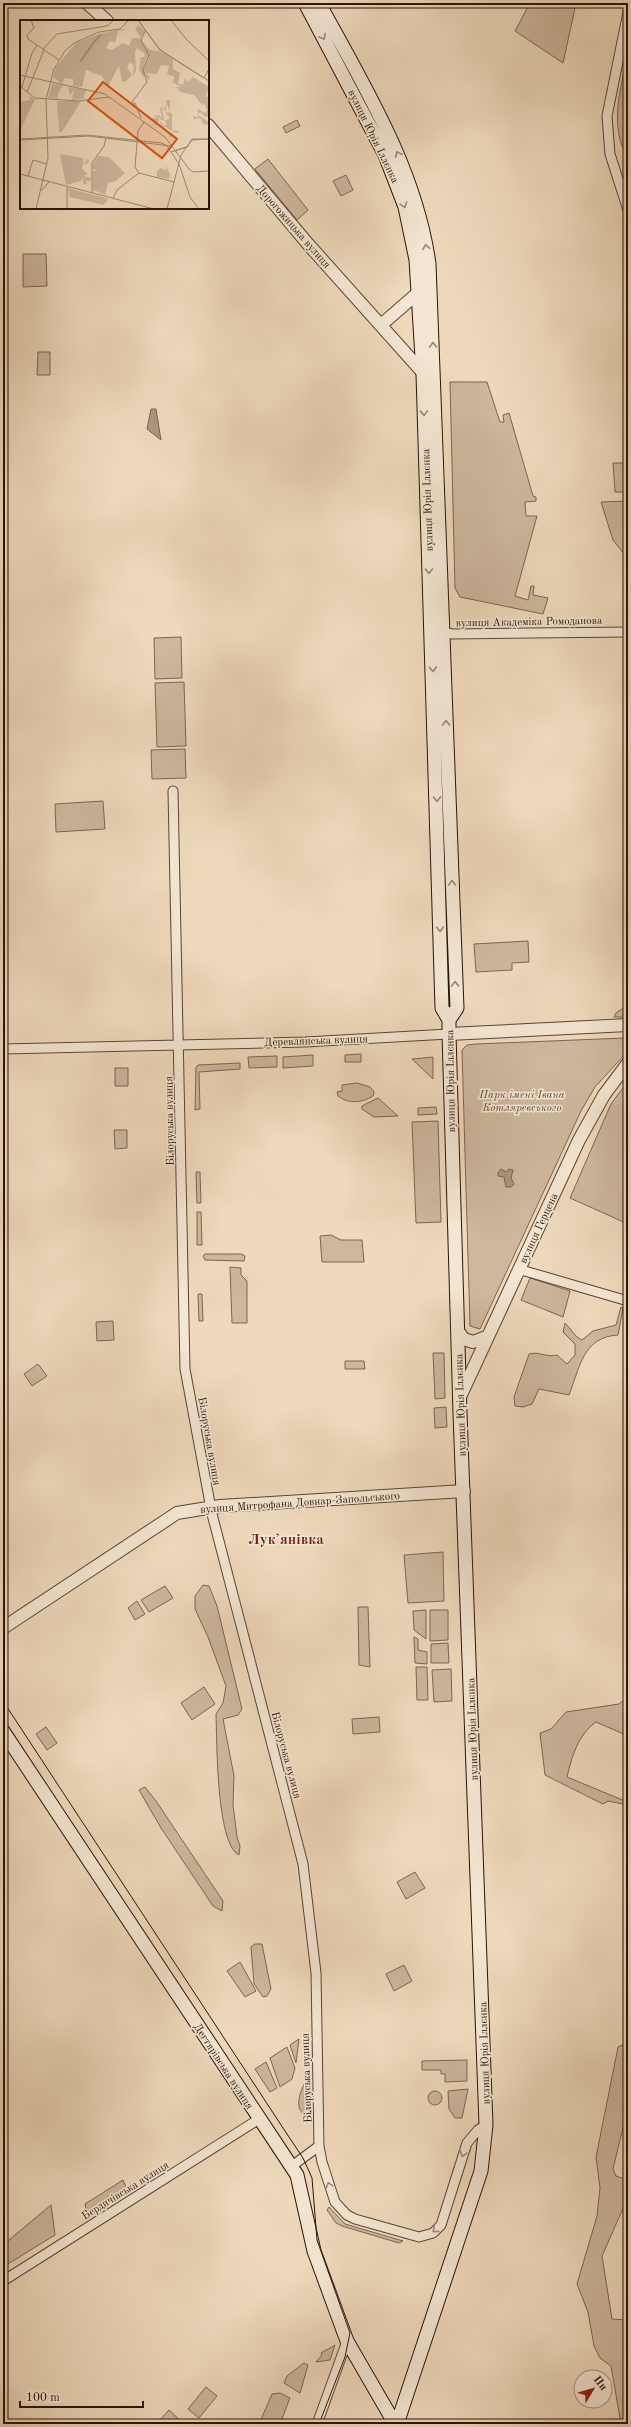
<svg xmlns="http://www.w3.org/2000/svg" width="631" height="2427" font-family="'Old Standard TT',serif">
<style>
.green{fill:#cdb79d;stroke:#7c6553}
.water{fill:#ab967e;stroke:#77624f}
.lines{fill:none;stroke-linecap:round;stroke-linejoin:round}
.minor-casing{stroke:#5b4436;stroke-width:11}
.tertiary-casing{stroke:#5b4436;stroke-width:14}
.secondary-casing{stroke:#2a1309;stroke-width:15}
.minor{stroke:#f4e6d3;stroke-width:9}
.tertiary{stroke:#f4e6d3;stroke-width:12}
.secondary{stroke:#f4e6d3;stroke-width:13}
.tram{stroke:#2a1309;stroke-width:1}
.oneway{stroke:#998778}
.labels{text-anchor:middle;stroke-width:3;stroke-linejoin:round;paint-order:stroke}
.street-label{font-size:11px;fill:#2a1309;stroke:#f4e6d3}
.park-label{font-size:11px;font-style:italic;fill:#5b4435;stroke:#f4e6d3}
.district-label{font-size:15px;font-weight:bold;fill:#7a1f14;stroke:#f4e6d3}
.inset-river{fill:none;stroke:#ab967e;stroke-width:2}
.inset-road{fill:none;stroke:#a08a74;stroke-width:1}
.view{fill:#d5520c;fill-opacity:0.15;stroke:#d5520c;stroke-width:2}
.inset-edge{fill:none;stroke:#2a1309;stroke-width:2}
</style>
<rect width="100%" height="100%" fill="#eed9bb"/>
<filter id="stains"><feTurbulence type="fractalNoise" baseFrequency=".005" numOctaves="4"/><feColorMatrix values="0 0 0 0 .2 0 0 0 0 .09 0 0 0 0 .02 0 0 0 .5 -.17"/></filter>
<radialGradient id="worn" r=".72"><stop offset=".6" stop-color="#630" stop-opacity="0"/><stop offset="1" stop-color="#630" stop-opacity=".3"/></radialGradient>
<path class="green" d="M 530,3 L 566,3 L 575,8 L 563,63 L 515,31 Z
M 628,56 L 628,158 C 609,128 620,88 628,56 Z
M 297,120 L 300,126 L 286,133 L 283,127 Z
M 268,159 L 308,210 L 297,220 L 255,169 Z
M 346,175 L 353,190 L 341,196 L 333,181 Z
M 23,254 L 46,254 L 47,286 L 23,287 Z
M 38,352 L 50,352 L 50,375 L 37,375 Z
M 450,382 L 487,382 L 500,422 L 504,422 L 503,415 L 509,413 L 533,496 L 536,497 L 536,501 L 525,502 L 526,516 L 537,516 L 515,596 L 528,600 L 531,586 L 534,586 L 533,595 L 548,598 L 543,614 L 460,597 L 455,588 Z
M 626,447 L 628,447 L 628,492 L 615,492 L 613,463 L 627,463 Z
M 628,501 L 628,559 L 613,540 L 601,502 Z
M 181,637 L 182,678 L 155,679 L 154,638 Z
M 184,682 L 186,746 L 157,747 L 155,683 Z
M 185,749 L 186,778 L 152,779 L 151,750 Z
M 103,801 L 105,829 L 56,832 L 55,804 Z
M 528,941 L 529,962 L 512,963 L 512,970 L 476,972 L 474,944 Z
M 628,1005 L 628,1017 L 614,1017 L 616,1013 Z
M 625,1038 L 628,1051 L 595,1087 L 581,1111 L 480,1329 L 470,1326 L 462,1050 L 467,1045 L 476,1044 Z
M 361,1054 L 361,1062 L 345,1062 L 345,1055 Z
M 313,1055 L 313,1066 L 283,1068 L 283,1057 Z
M 277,1056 L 277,1067 L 249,1068 L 248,1057 Z
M 433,1057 L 433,1079 L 412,1059 Z
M 240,1063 L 240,1069 L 199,1072 L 200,1109 L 195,1110 L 196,1067 L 198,1065 Z
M 115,1068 L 128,1068 L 128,1086 L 115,1086 Z
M 628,1081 L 628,1224 L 570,1198 L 611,1104 Z
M 357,1083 L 370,1087 L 374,1092 L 373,1096 C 362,1103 348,1104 338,1096 L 337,1092 L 342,1091 L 342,1085 Z
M 378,1098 L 398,1116 L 374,1117 L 362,1109 L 362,1106 Z
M 436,1107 L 437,1114 L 418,1115 L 418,1108 Z
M 438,1121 L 441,1222 L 416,1223 L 412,1122 Z
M 114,1130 L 127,1130 L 127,1148 L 115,1149 Z
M 196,1172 L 200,1172 L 201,1203 L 197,1203 Z
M 197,1212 L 201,1212 L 202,1245 L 197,1245 Z
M 331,1235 L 341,1240 L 362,1240 L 364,1262 L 322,1262 L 320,1236 Z
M 205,1254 L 241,1254 L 245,1256 L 244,1261 L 205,1260 L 203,1256 Z
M 230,1267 L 241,1268 L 241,1275 L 247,1281 L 247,1323 L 232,1323 Z
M 530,1278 L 570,1291 L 563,1317 L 521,1300 Z
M 198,1294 L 202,1294 L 203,1321 L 199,1321 Z
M 621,1307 L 623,1308 L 618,1335 C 583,1337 580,1367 569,1395 L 539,1389 L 532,1404 L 523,1407 L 515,1406 L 514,1397 L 529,1354 C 539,1351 547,1358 557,1355 L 567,1364 L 575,1355 L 575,1344 L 563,1332 L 565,1323 L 577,1337 L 582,1340 L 593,1331 L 616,1325 Z
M 113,1321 L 114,1340 L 97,1341 L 96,1322 Z
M 433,1353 L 444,1353 L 445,1398 L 435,1399 Z
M 345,1361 L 364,1361 L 365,1369 L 345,1369 Z
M 38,1364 L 47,1376 L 32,1386 L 24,1374 Z
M 446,1407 L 447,1427 L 435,1428 L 434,1408 Z
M 443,1552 L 444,1601 L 408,1603 L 404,1555 Z
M 203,1585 L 209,1586 L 217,1606 L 242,1709 L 238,1715 L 223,1719 L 234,1776 L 233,1805 L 237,1837 L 240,1846 L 239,1855 C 216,1844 217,1740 216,1714 L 223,1703 L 226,1686 L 208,1637 L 195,1609 L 195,1596 Z
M 165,1586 L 173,1598 L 149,1612 L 141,1600 Z
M 137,1601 L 145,1614 L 135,1620 L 128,1608 Z
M 358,1607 L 368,1607 L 370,1667 L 359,1665 Z
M 426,1610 L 426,1639 L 414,1630 L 413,1611 Z
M 430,1610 L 448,1610 L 448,1640 L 430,1641 Z
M 414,1637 L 418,1639 L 418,1650 L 427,1652 L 427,1664 L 415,1663 Z
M 448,1643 L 449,1663 L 431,1663 L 431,1644 Z
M 416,1667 L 427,1667 L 428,1700 L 417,1700 Z
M 451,1669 L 452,1701 L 434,1702 L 432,1670 Z
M 204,1687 L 215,1704 L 192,1720 L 181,1703 Z
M 628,1697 L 628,1736 L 596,1722 C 578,1735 572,1756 567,1777 L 625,1801 L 628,1799 L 628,1805 L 608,1801 L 603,1804 L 545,1775 L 540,1733 L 551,1729 L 566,1712 L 619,1704 Z
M 379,1717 L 380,1732 L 353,1734 L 352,1719 Z
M 46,1727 L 57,1743 L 47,1750 L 36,1734 Z
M 145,1787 L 156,1801 L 223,1901 L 222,1911 L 213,1906 L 161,1828 L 139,1790 Z
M 415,1872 L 425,1888 L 406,1899 L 397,1882 Z
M 255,1944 L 262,1944 L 271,1989 L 267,1996 L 263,1997 L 254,1984 L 251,1947 Z
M 240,1962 L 256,1991 L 245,1997 L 227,1971 Z
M 404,1965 L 412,1981 L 394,1991 L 386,1974 Z
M 299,2039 L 296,2063 L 290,2045 Z
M 628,2043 L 628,2107 L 613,2169 L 616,2176 L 628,2180 L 625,2204 L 602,2256 L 612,2319 L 628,2320 L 628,2424 L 621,2424 L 611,2366 L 600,2358 L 594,2346 L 588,2312 L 577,2284 L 597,2216 L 600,2188 L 596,2157 L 618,2047 Z
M 287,2047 L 295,2068 L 292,2079 L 280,2087 L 270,2058 Z
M 467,2060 L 467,2081 L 445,2082 L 445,2074 L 441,2074 L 441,2070 L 422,2070 L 422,2061 Z
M 266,2062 L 277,2088 L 270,2092 L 255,2069 Z
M 306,2080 L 308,2081 L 308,2112 L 305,2115 C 293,2107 301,2091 306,2080 Z
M 468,2089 L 462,2118 L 455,2118 L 449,2109 L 448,2091 Z
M428 2098a7 7 0 1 1 14 0a7 7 0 1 1-14 0Z
M 123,2180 L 127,2190 L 87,2214 L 85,2204 Z
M 51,2205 L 55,2235 L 3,2267 L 3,2245 Z
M 329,2207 L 345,2224 L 403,2241 L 399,2243 L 342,2226 L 336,2223 L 327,2210 Z
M 335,2345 L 330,2360 L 316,2362 L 322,2355 L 321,2353 Z
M 304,2363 L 308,2365 L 300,2393 L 284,2383 L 287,2376 Z
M 206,2387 L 217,2396 L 199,2418 L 188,2409 Z
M 280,2393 L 290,2398 L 280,2424 L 259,2424 L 272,2394 Z
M 169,2410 L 184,2424 L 156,2424 Z"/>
<path class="water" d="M 151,409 L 156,409 L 161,440 L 147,429 Z
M 501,1169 L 506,1172 L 509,1169 L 513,1170 L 511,1178 L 514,1184 L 511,1187 L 506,1187 L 504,1177 L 498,1176 L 498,1173 Z"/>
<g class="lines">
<defs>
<path id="minor" d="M 628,12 L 607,116 L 610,154 L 628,210
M 438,631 L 452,634 L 628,632
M 173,791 L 185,1369 L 212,1514 L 303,1864 L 316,1973 L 319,2146 L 322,2162 L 335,2202 L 347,2215 L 355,2219 L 419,2237 L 433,2233 L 441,2225 L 467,2143 L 478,2130 L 486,2125
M 3,1049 L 305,1042 L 449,1034
M 518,1269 L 628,1301
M 292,2166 L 319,2146
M 3,2281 L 259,2119
M 317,2424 L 347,2341"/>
<path id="tertiary" d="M 87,3 L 107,21
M 208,125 L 308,244 L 426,376
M 381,325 L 419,292 L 425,289
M 449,1034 L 628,1025
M 458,1331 L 464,1339 L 473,1342 L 486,1337
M 460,1397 L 579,1140 L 604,1095 L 628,1063
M 3,1628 L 177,1513 L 220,1506 L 464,1491"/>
<path id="secondary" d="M 305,3 L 385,155 L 405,207 L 416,260 L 423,374 L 442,1008 L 449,1020 L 449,1034 L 460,1413 L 486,2125 L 481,2171 L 397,2424
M 319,3 C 364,86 416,169 429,264 L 457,1008 L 449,1020
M 3,1731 L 297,2175 L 314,2251 L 347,2341 L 395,2424"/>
</defs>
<use href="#minor" class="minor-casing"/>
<use href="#tertiary" class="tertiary-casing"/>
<use href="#secondary" class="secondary-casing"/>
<use href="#minor" class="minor"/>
<use href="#tertiary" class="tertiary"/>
<use href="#secondary" class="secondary"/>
<path class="tram" d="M 3,1701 L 285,2131 L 303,2158 L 312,2178 L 317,2240 L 350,2333 L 345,2357 L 319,2424"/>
</g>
<defs><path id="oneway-chevron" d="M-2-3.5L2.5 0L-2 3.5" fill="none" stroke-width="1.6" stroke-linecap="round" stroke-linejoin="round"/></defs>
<g class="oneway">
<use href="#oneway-chevron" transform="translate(323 37) rotate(62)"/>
<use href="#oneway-chevron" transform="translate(398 154) rotate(-114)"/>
<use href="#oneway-chevron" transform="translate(404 205) rotate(73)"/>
<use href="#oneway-chevron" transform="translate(426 247) rotate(-100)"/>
<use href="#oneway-chevron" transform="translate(433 345) rotate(-92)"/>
<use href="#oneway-chevron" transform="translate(424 413) rotate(88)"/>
<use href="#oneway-chevron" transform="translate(429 571) rotate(88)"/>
<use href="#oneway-chevron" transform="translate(433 669) rotate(87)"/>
<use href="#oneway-chevron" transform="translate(446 723) rotate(-92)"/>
<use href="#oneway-chevron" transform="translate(437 799) rotate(89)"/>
<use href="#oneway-chevron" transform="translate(452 883) rotate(-92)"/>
<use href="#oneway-chevron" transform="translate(440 929) rotate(89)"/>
<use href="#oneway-chevron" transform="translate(455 984) rotate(-92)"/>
<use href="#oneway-chevron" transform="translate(463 2154) rotate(107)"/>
<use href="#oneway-chevron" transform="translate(329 2185) rotate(-107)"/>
<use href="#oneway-chevron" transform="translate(435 2230) rotate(139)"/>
</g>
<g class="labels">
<g class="street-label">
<text transform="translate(374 136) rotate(64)" y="4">вулиця Юрія Іллєнка</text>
<text transform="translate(294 226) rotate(49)" y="4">Дорогожицька вулиця</text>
<text transform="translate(427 500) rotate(-92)" y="4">вулиця Юрія Іллєнка</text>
<text transform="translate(529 621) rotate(-1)" y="4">вулиця Академіка Ромоданова</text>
<text transform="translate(316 1040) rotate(-2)" y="4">Деревлянська вулиця</text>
<text transform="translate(450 1081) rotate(-91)" y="4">вулиця Юрія Іллєнка</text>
<text transform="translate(169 1121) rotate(-91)" y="4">Білоруська вулиця</text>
<text transform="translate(538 1228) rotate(-65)" y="4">вулиця Герцена</text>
<text transform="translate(460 1405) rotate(-92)" y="4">вулиця Юрія Іллєнка</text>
<text transform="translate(210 1441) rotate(80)" y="4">Білоруська вулиця</text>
<text transform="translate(300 1502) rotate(-4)" y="4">вулиця Митрофана Довнар-Запольського</text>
<text transform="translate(472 1729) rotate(-92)" y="4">вулиця Юрія Іллєнка</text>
<text transform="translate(287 1755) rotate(75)" y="4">Білоруська вулиця</text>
<text transform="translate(484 2053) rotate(-92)" y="4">вулиця Юрія Іллєнка</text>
<text transform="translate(224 2066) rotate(57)" y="4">Дегтярівська вулиця</text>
<text transform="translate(306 2078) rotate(-92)" y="4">Білоруська вулиця</text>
<text transform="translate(125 2190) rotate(-32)" y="4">Бердичівська вулиця</text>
</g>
<g class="park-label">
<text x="522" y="1098">Парк імені Івана<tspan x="522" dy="13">Котляревського</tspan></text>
</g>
<g class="district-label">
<text x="286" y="1544">Лукʼянівка</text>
</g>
</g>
<g transform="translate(20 20)">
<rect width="189" height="189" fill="#eed9bb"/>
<path d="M 119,5 L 125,11 L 121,18 L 128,35 L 124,45 L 124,58 L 119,50 L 121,37 L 125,37 L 124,33 L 115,27 L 117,30 L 115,31 L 116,51 L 113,56 L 114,46 L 110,42 L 107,47 L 112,55 L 105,62 L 102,61 L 99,46 L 88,66 L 82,56 L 66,50 L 62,67 L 53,66 L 53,59 L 44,58 L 42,64 L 33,57 L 36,47 L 56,23 L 79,14 L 103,9 L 106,10 L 98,11 L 95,23 L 90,21 L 86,28 L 92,30 L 103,23 L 109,26 L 112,18 L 121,18 L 115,9 ZM 122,21 L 130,30 L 139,31 L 153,39 L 153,49 L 160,53 L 158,63 L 163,65 L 165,58 L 168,62 L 173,57 L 189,67 L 186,76 L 189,78 L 189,96 L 185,97 L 180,92 L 178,95 L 189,102 L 189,105 L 183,104 L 180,98 L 175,99 L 173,98 L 174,96 L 178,98 L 178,89 L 185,93 L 187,90 L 184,83 L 182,85 L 174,75 L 160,72 L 156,67 L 162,67 L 152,62 L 155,57 L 147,54 L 149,46 L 141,45 L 137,54 L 126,53 L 130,57 L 128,60 L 123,51 L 129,37 ZM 32,64 L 43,65 L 38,74 L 38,79 L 28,78 ZM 48,67 L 66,70 L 63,79 L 52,80 L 54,69 L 50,76 ZM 9,76 L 15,79 L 1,109 L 0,82 L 10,80 ZM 150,80 L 150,91 L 147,84 L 145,92 L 152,93 L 152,111 L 157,110 L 159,113 L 153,112 L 143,105 L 147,105 L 145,101 L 150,98 L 144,90 L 147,83 L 145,81 ZM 37,81 L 61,81 L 42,112 L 39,112 ZM 144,85 L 142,89 L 144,99 L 143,101 L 138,97 L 139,101 L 135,105 L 141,102 L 148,114 L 159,120 L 151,117 L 140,103 L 134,105 L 135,101 L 131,99 L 138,97 L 133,96 L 132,96 L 139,95 L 143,99 L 140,89 ZM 40,134 L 63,138 L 63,143 L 64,141 L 65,142 L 67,143 L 66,142 L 67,139 L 69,140 L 66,145 L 64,142 L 62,149 L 68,154 L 63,156 L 72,158 L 69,162 L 71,167 L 69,161 L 65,161 L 67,163 L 66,165 L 63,163 L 63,156 L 61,161 L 46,165 ZM 78,136 L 89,137 L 105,153 L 96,161 L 88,163 L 85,175 L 74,170 L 73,172 L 73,152 L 76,150 L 73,149 L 73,144 ZM 146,146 L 150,154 L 149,159 L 137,157 L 137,151 L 141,148 L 146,150 ZM 48,168 L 89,179 L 83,185 L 50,177 Z" fill="#cdb79d"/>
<path class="inset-river" d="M 60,42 L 74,22 L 81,15"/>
<path class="inset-road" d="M 11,0 L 14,8 L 7,15 L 8,19 L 39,40M 118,0 L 140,30 L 184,58 L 189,49M 118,0 L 140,30 L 189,61M 151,0 L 166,19 L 189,41M 23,29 L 37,14 L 87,6 L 94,0M 0,55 L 85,74 L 145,117 L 169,149 L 173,152 L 189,151M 0,66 L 15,78 L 58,81 L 89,77M 2,67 L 12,33 L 17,25M 7,72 L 24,30M 115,83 L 121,98M 115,84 L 112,82 L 127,62 L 123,50 L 129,35 L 121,21 L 125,11M 0,119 L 67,115 L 142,123 L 147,126 L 159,144 L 170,177 L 179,189M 0,120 L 68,116 L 151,126M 154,131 L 167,127M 151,132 L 167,127 L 172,119 L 189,119M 119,153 L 115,147 L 118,111 L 124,102M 119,153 L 154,162M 0,154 L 134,189M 8,156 L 13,140 L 27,144M 47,167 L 47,189M 21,171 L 29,162M 72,173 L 72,143 L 84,126 L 86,118M 93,178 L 97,170 L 119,153M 16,189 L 28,138 L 26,79 L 34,49 L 45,31 L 54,23 L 79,12 L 100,9 L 109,0M 147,189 L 161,135 L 172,120 L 189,119"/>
<path class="view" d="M 83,62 L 157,119 L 142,138 L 68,81 Z"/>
<rect width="189" height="189" class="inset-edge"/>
</g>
<rect width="631" height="2427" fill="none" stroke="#eed9bb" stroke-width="16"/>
<rect x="4" y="4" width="623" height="2419" fill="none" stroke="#2a1309" stroke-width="2"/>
<rect x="8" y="8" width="615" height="2411" fill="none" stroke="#2a1309"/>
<g transform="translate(593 2389) rotate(52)"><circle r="19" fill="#f4e6d3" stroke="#a39282"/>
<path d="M0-3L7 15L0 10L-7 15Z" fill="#8f2418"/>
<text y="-6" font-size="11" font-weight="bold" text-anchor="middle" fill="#2a1309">Пн</text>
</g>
<path d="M20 2401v6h123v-6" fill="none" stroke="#2a1309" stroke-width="2"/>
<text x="26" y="2401" font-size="12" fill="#2a1309" stroke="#f4e6d3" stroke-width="3" paint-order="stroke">100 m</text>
<rect width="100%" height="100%" filter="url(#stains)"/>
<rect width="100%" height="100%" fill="url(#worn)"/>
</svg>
